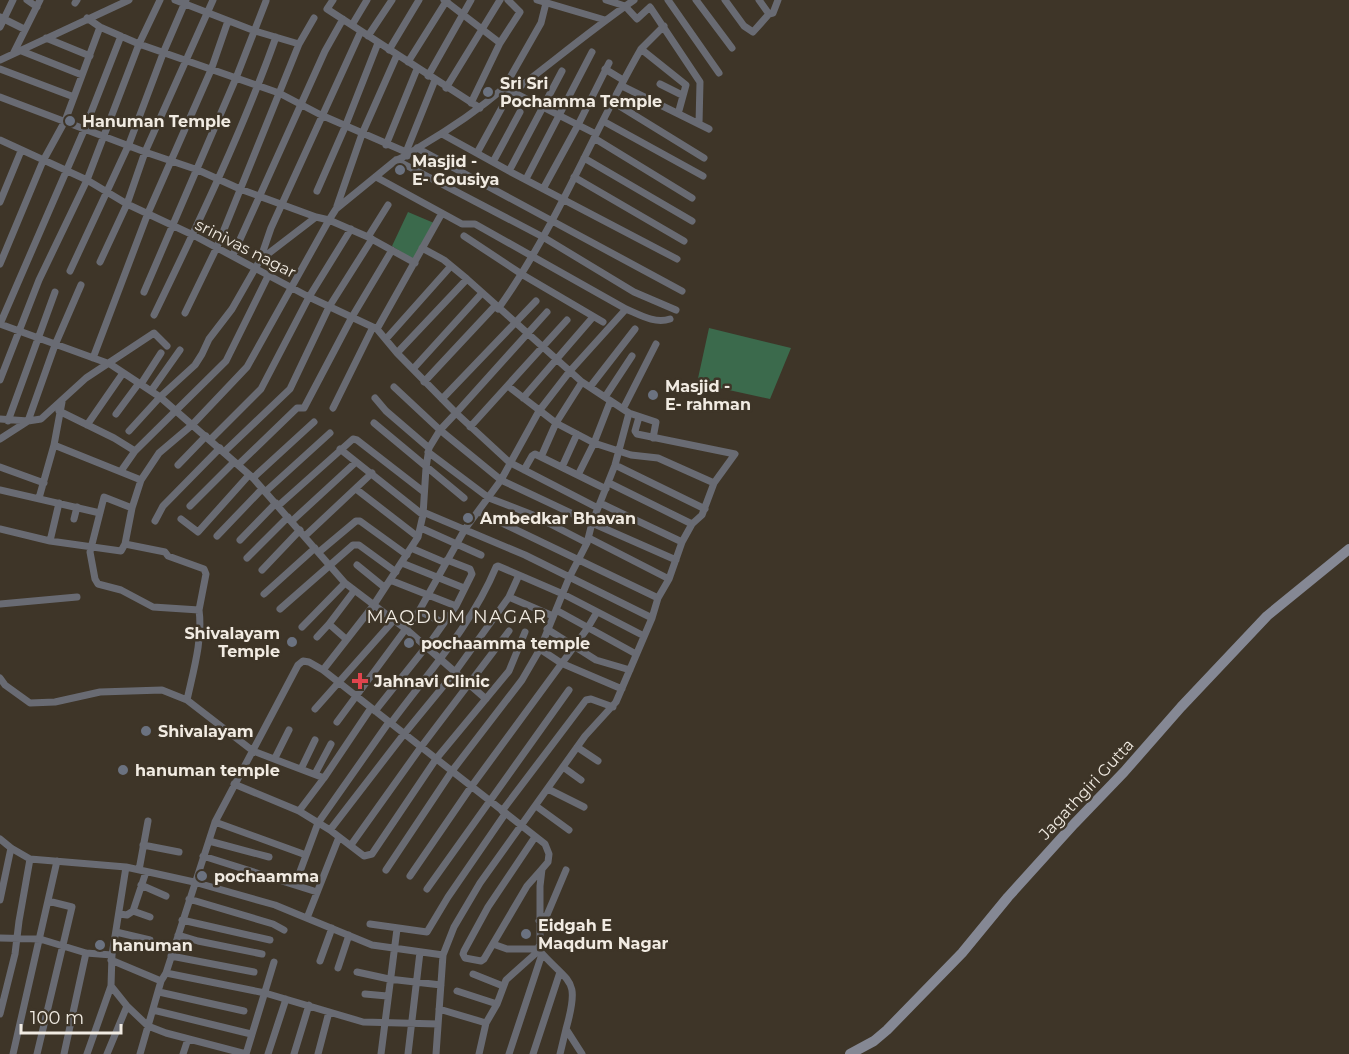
<svg xmlns="http://www.w3.org/2000/svg" width="1349" height="1054" font-family="Montserrat,sans-serif">
<style>
.green{fill:#3b6a4c}
.lines{fill:none;stroke-linecap:round;stroke-linejoin:round}
.street{stroke:#696b73;stroke-width:7}
.secondary{stroke:#858894;stroke-width:10}
.worship-dot{fill:#6b7280;stroke:#3e3528;stroke-width:2}
.health-dot{fill:#e0444e;stroke:#3e3528;stroke-width:2}
.labels{text-anchor:middle;stroke-width:5;stroke-linejoin:round;paint-order:stroke}
.poi-label{font-size:16px;font-weight:bold;fill:#f1ebe2;stroke:#3e3528;text-anchor:start}
.street-label{font-size:16px;fill:#f1ebe2;stroke:#3e3528}
.neighbourhood-label{font-size:18px;letter-spacing:1.5px;fill:#f1ebe2;stroke:#3e3528}
</style>
<rect width="100%" height="100%" fill="#3e3528"/>
<path class="green" d="M 408,212 L 434,223 L 414,260 L 392,246 Z
M 709,328 L 791,348 L 770,399 L 697,383 Z"/>
<g class="lines">
<path class="street" d="M 27,0 L 37,7
M 175,0 L 255,31 L 299,44
M 333,0 L 327,9 L 480,108
M 444,0 L 500,43
M 537,0 L 605,20
M 606,0 L 625,6 L 637,19 L 650,7 L 700,82 L 699,124
M 668,0 L 719,73
M 696,0 L 732,48
M 725,0 L 744,26 L 753,32 L 769,14 L 773,13 L 778,0
M 759,0 L 769,14
M 75,3 L 77,0
M 0,17 L 24,29
M 87,18 L 100,27 L 139,44 L 279,93 L 321,115 L 406,152 L 407,156
M 352,25 L 367,0
M 0,27 L 13,0
M 368,36 L 392,0
M 46,38 L 90,56
M 641,49 L 664,26
M 19,50 L 82,75
M 389,50 L 419,0
M 13,54 L 40,0
M 0,60 L 129,0
M 408,62 L 447,0
M 0,69 L 74,97
M 605,69 L 623,80
M 428,76 L 471,0
M 660,84 L 682,95
M 622,86 L 709,129
M 446,88 L 500,0
M 504,88 L 541,23 L 546,3
M 513,92 L 596,134
M 0,97 L 145,152 L 198,170 L 240,189 L 316,217
M 613,102 L 704,158
M 471,103 L 500,43 L 520,12 L 508,0
M 603,121 L 703,176
M 442,134 L 509,171 L 677,259
M 594,138 L 692,198
M 0,140 L 87,180 L 127,204 L 193,235 L 309,297 L 377,329 L 397,353 L 456,413 L 547,312
M 386,145 L 417,69
M 417,148 L 682,291
M 406,152 L 435,80
M 477,153 L 511,91
M 584,158 L 692,221
M 396,160 L 543,237 L 634,292 L 676,310
M 493,162 L 520,112
M 509,171 L 562,71
M 376,177 L 462,224 L 475,224 L 626,309 C 640,315 655,324 670,319
M 574,177 L 684,241
M 526,179 L 592,52
M 543,189 L 578,125 L 609,63
M 317,191 L 345,127 L 378,43
M 0,202 L 21,151
M 337,206 L 362,134 L 397,55
M 464,236 L 523,275 L 603,322
M 368,237 L 388,205
M 422,248 L 444,260 L 467,279 L 582,382 L 629,413 L 615,465 L 592,523 L 587,543 L 569,578 L 540,649
M 233,255 L 325,51 L 343,19
M 260,260 L 271,228 L 361,31
M 100,262 L 127,204 L 145,152 L 213,0
M 0,264 L 43,161 L 65,121 L 100,27
M 70,271 L 129,144 L 164,51 L 186,0
M 144,292 L 236,78 L 266,1
M 498,309 C 556,228 592,134 641,49 L 686,85 L 678,114
M 185,313 L 217,247 L 299,44 L 314,18
M 154,315 C 198,224 242,132 276,37
M 0,324 L 110,364 L 160,397 L 253,478 L 345,583 L 407,630 L 486,699
M 0,324 L 85,128 L 121,36
M 377,329 L 442,213
M 386,339 L 451,266
M 397,353 L 467,279
M 93,358 L 148,213 L 211,70 L 228,21
M 413,369 L 482,293
M 0,380 L 39,280 L 87,180 L 139,44 L 160,0
M 424,382 L 495,306
M 141,384 L 161,353
M 508,386 L 556,423 L 594,443 L 631,455 L 658,458 L 714,483
M 394,387 L 440,430 L 501,480 L 592,523 L 676,560
M 590,387 L 635,329
M 151,391 L 180,350
M 605,397 L 632,356
M 375,398 L 386,411 L 429,448
M 523,398 L 593,317
M 442,399 L 536,301
M 333,408 L 373,327
M 623,409 L 656,344
M 59,411 L 114,438 L 135,451
M 629,413 L 656,422 L 653,438
M 116,414 L 139,383
M 0,419 L 28,421 L 55,345 L 81,285
M 8,421 L 55,292
M 374,423 L 464,498
M 87,425 L 123,373
M 470,427 L 567,320
M 129,431 L 160,397 L 195,365 L 202,354 L 209,339 L 232,309 L 260,260 L 316,217 L 329,220 L 336,209 L 396,160 C 406,157 412,151 421,146 C 450,129 478,110 504,88 L 513,92 C 554,61 592,29 634,0
M 0,439 L 28,421 L 41,419 L 86,378 L 154,333 L 167,346
M 210,440 L 261,389 L 309,297 L 351,229
M 54,445 L 141,480
M 340,449 L 423,515
M 224,452 L 290,389 L 329,307 L 372,239
M 428,452 L 489,498 L 533,515 L 587,543
M 541,457 L 556,423 L 582,382
M 239,464 L 297,408 L 304,408 L 352,317 L 392,250
M 178,465 L 206,436
M 615,465 L 705,509
M 0,467 L 44,483
M 562,467 L 577,434
M 524,470 L 532,456 L 535,454 L 606,489
M 121,471 L 135,451 L 226,361 L 269,274
M 578,475 L 594,443 L 610,402
M 253,478 L 314,422
M 609,483 L 692,524
M 356,489 L 418,537
M 0,490 L 100,513
M 265,492 L 330,433
M 39,498 L 54,445 L 62,402
M 600,503 L 682,542
M 190,506 L 234,462
M 278,506 L 353,439 L 357,440 L 424,492
M 132,508 L 104,497 L 90,552 L 95,579 L 98,584 L 121,590 L 153,607 L 199,610 C 203,639 193,672 187,700
M 423,512 L 525,555 L 652,618
M 479,512 L 658,598
M 74,519 L 77,507
M 181,519 L 198,532 L 249,475
M 155,521 L 163,506 L 220,448
M 292,521 L 356,462
M 421,528 L 481,555
M 0,529 L 50,541 L 121,551 L 125,544 L 132,508 L 141,480 L 159,453 L 192,425 L 247,367 L 329,220 L 368,237 L 415,263
M 217,536 L 262,489
M 305,536 L 372,473
M 589,538 L 669,579
M 240,540 L 276,503
M 50,541 L 59,503
M 125,544 L 165,552 L 168,556 L 204,569 L 206,574 L 199,610
M 411,548 L 446,563
M 319,552 L 356,521 L 360,521 L 407,555
M 247,558 L 288,517
M 402,563 L 464,588
M 357,565 L 384,587
M 262,570 L 300,530
M 390,580 L 456,606
M 264,594 L 315,548
M 509,597 L 519,575
M 0,604 L 77,597
M 280,609 L 353,545 L 359,545 L 396,572
M 556,610 L 636,654
M 419,611 L 444,623
M 302,627 L 345,583
M 547,629 L 596,660 L 630,670
M 317,637 L 329,624
M 346,639 L 329,624 L 354,591
M 427,647 L 456,606 L 472,574 L 470,569 L 447,560
M 323,670 L 545,844 L 549,854 L 548,862 L 542,869 L 540,886 L 540,944 L 535,954 L 506,980 L 497,1004 L 486,1023 L 479,1054
M 0,678 L 5,685 L 30,703 L 55,702 L 100,692 L 162,690 L 187,700 L 253,751 L 324,778
M 315,709 L 394,620
M 375,711 L 426,647
M 337,722 L 419,611 L 465,529 L 501,480 L 539,411 L 570,371 L 626,309
M 391,723 C 428,673 472,625 496,567 L 498,566 L 563,594 L 644,636
M 577,747 L 598,761
M 275,758 L 289,730
M 563,767 L 581,780
M 301,769 L 315,740
M 315,774 L 331,744
M 234,784 L 299,811 L 330,830 L 364,856 L 372,854 L 436,759 L 509,671 L 525,632
M 548,789 L 584,807
M 536,806 L 569,830
M 299,811 L 324,778 L 371,708
M 502,811 L 586,700 L 591,699 L 613,707
M 215,822 L 306,855
M 330,830 L 404,734 L 455,672 L 509,597 L 553,616
M 535,837 L 488,907 L 464,951 L 463,954 L 465,958 L 481,961 L 484,959 L 527,886 L 542,869
M 0,839 L 11,848 L 30,859 L 126,867 L 194,882 L 275,905 L 372,945 L 443,955
M 209,841 L 269,857
M 143,845 L 179,852
M 351,845 L 421,747 L 509,631
M 203,856 L 317,892
M 126,867 L 112,955 L 111,986 L 127,1006 L 148,1026 L 166,1033 L 246,1054
M 139,870 L 148,821
M 386,870 L 452,771 L 522,680 L 540,649 L 561,663 L 622,689
M 410,876 L 471,787 L 587,629 L 597,612
M 141,885 L 166,896
M 295,885 L 318,823 L 389,722
M 427,889 L 569,690
M 189,899 L 273,924 L 284,930
M 0,900 L 11,848
M 133,911 L 150,917
M 119,914 L 127,915 L 133,911 L 146,872
M 307,918 L 339,837
M 182,920 L 270,940
M 539,921 L 547,915 L 566,870
M 370,924 L 427,932 L 448,897 L 505,814
M 116,932 L 150,940
M 178,935 L 198,941 L 262,954
M 0,938 L 40,939 L 86,953 L 112,955
M 493,944 L 507,949 L 538,949 C 569,985 581,976 566,1029 L 582,1054
M 171,956 L 254,972
M 111,960 L 161,981
M 320,961 L 332,928
M 338,968 L 349,935
M 357,972 L 389,979 L 441,985
M 166,973 L 265,993 L 363,1022 L 438,1024
M 473,974 L 503,986
M 457,991 L 497,1004
M 159,992 L 244,1011
M 365,994 L 387,996
M 439,1009 L 486,1023
M 153,1010 L 251,1034
M 0,1014 L 15,954 L 19,921 L 30,859
M 13,1054 L 57,861
M 37,1054 L 72,907 L 48,901
M 64,1054 L 86,953
M 87,1054 L 111,986
M 107,1054 L 127,1006
M 140,1054 L 161,981 L 166,973 L 215,822 L 298,665 L 303,661 L 309,662 L 323,670 L 373,606 L 418,537 L 423,515 L 426,468 L 429,448 L 440,430 L 456,413 L 509,462 L 598,508
M 183,1054 L 188,1039
M 246,1054 L 274,962
M 268,1054 L 286,999
M 294,1054 L 309,1005
M 318,1054 L 329,1012
M 381,1054 L 397,929
M 408,1054 L 420,952
M 436,1054 L 443,955 L 454,927 L 480,883 L 585,736 L 616,702 L 652,618 L 658,598 L 669,579 L 682,542 L 692,524 L 702,515 L 714,483 L 735,454 L 637,434 L 635,431 L 639,417
M 509,1054 L 542,954
M 533,1054 L 560,972
M 560,1054 L 566,1029"/>
<path class="secondary" d="M 850,1054 L 874,1041 L 887,1030 L 962,953 L 1008,897 L 1074,824 L 1124,772 L 1181,707 L 1267,616 L 1349,549"/>
</g>
<g class="worship-dot">
<circle cx="488" cy="92" r="6"/>
<circle cx="70" cy="121" r="6"/>
<circle cx="400" cy="170" r="6"/>
<circle cx="653" cy="395" r="6"/>
<circle cx="468" cy="518" r="6"/>
<circle cx="292" cy="642" r="6"/>
<circle cx="409" cy="643" r="6"/>
<circle cx="146" cy="731" r="6"/>
<circle cx="123" cy="770" r="6"/>
<circle cx="202" cy="876" r="6"/>
<circle cx="526" cy="934" r="6"/>
<circle cx="100" cy="945" r="6"/>
</g>
<path class="health-dot" d="M357 672h6v6h6v6h-6v6h-6v-6h-6v-6h6z"/>
<g class="labels">
<g class="poi-label">
<text x="500" y="89">Sri Sri<tspan x="500" dy="18">Pochamma Temple</tspan></text>
<text x="82" y="127">Hanuman Temple</text>
<text x="412" y="167">Masjid -<tspan x="412" dy="18">E- Gousiya</tspan></text>
<text x="665" y="392">Masjid -<tspan x="665" dy="18">E- rahman</tspan></text>
<text x="480" y="524">Ambedkar Bhavan</text>
<text x="280" y="639" text-anchor="end">Shivalayam<tspan x="280" dy="18">Temple</tspan></text>
<text x="421" y="649">pochaamma temple</text>
<text x="374" y="687">Jahnavi Clinic</text>
<text x="158" y="737">Shivalayam</text>
<text x="135" y="776">hanuman temple</text>
<text x="214" y="882">pochaamma</text>
<text x="538" y="931">Eidgah E<tspan x="538" dy="18">Maqdum Nagar</tspan></text>
<text x="112" y="951">hanuman</text>
</g>
<g class="street-label">
<text transform="translate(246 248) rotate(27)" y="6">srinivas nagar</text>
<text transform="translate(1086 789) rotate(-47)" y="6">Jagathgiri Gutta</text>
</g>
<g class="neighbourhood-label">
<text x="457" y="623">MAQDUM NAGAR</text>
</g>
</g>
<path d="M21 1024v9h100v-9" fill="none" stroke="#f1ebe2" stroke-width="3"/>
<text x="30" y="1024" font-size="18" fill="#f1ebe2" stroke="#3e3528" stroke-width="4.5" paint-order="stroke">100 m</text>
</svg>
